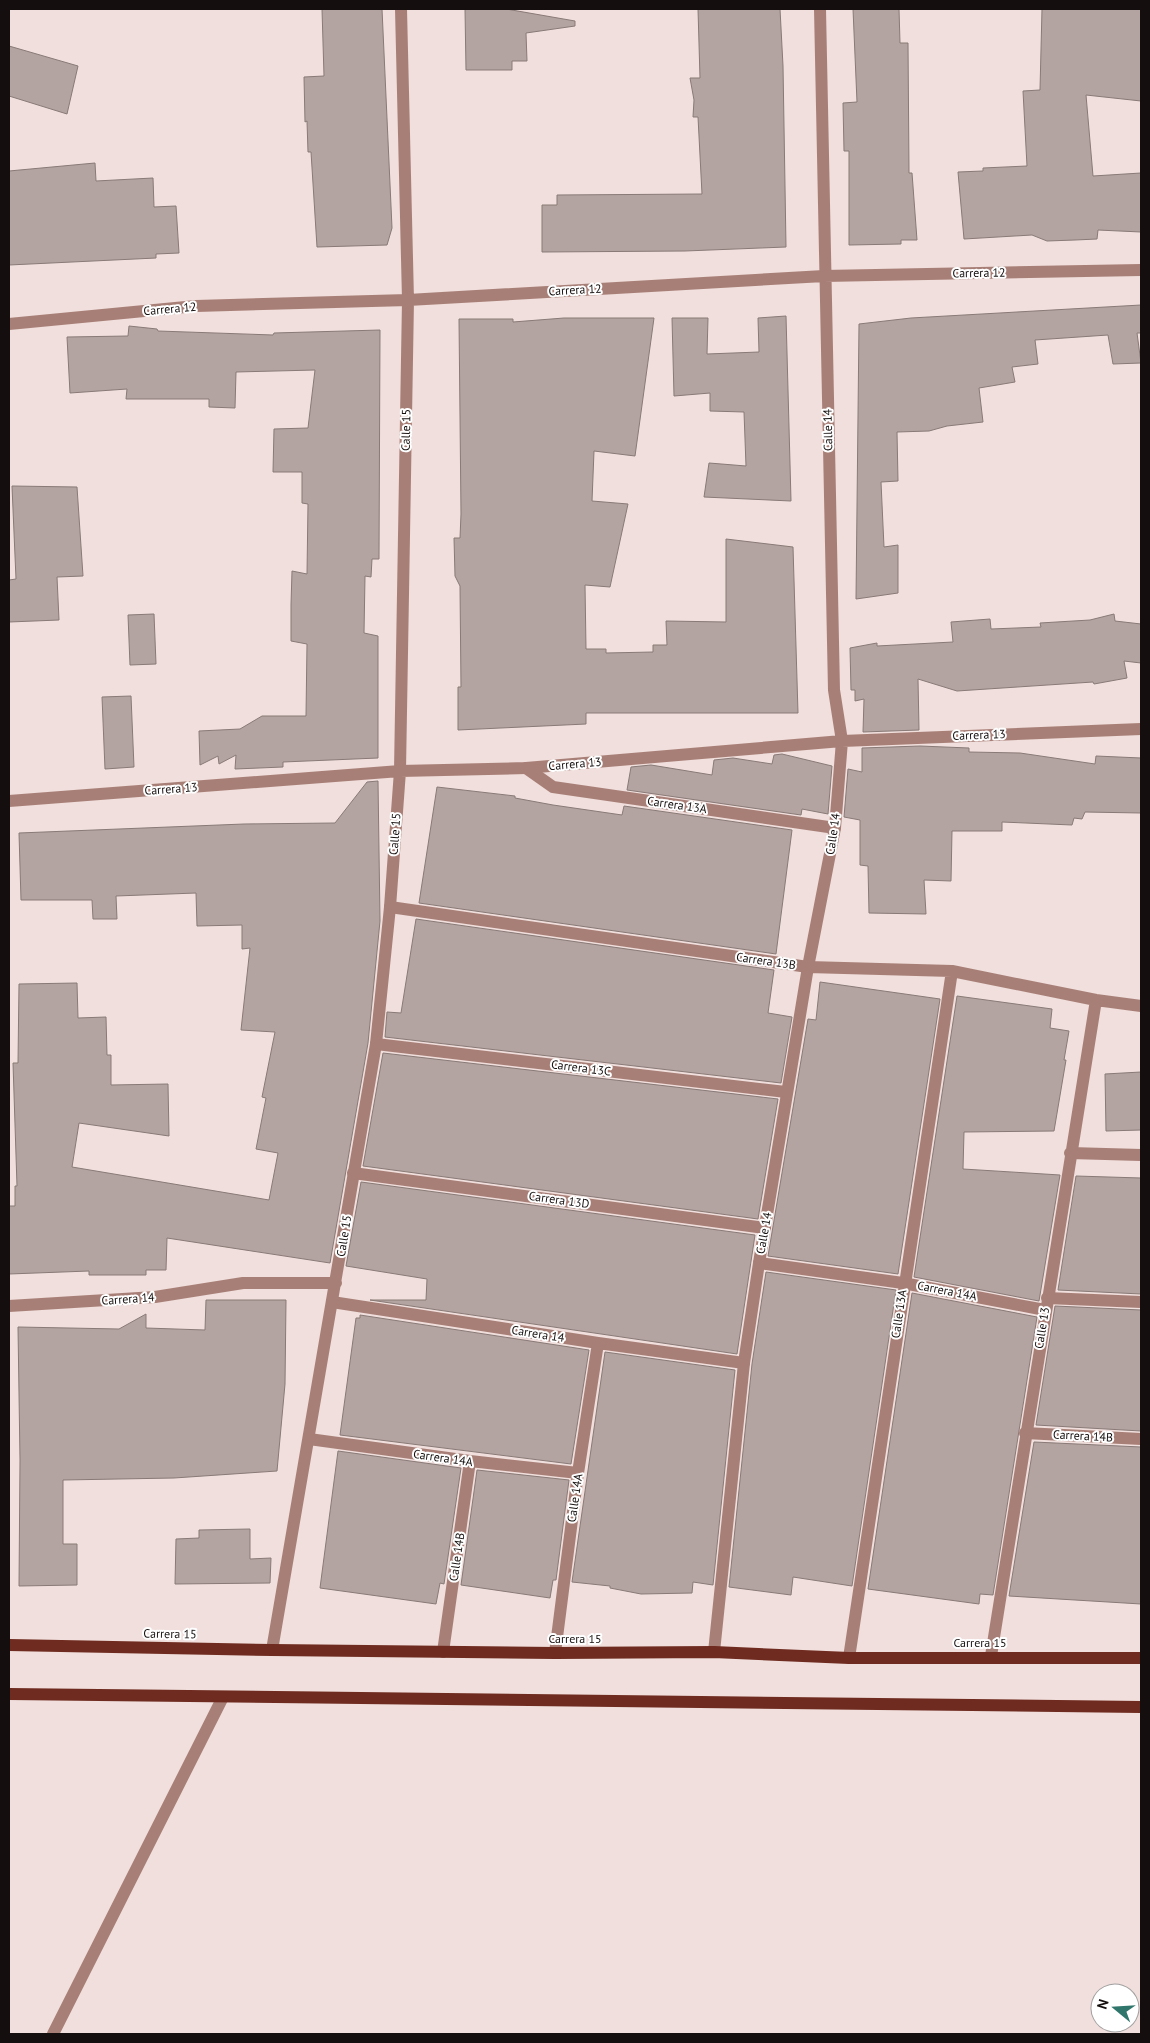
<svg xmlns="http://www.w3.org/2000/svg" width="1150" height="2043" font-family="'PT Sans',sans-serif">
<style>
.building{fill:#b4a4a1;stroke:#897a77}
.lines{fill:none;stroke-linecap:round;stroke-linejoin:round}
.service{stroke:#a87f77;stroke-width:12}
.pedestrian{stroke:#a87f77;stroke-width:12}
.minor{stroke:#a87f77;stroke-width:12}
.tertiary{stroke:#a87f77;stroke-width:12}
.primary{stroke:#6f2b1f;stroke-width:12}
.labels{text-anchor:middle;stroke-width:4;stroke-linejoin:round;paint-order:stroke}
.street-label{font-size:12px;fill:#140f0e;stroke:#fff}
</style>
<rect width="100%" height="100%" fill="#f0dfdc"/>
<path class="building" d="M 322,9 L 382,9 L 392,228 L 387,245 L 317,247 L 311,152 L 308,152 L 307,121 L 305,122 L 304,77 L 324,76 Z
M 465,9 L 506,9 L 575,21 L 575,26 L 526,33 L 527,61 L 512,61 L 512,70 L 466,70 Z
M 698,9 L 780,9 L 783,66 L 786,247 L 685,251 L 542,252 L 542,205 L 557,205 L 557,195 L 702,194 L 698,117 L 693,117 L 694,100 L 690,78 L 700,78 Z
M 853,9 L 899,9 L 900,43 L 908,43 L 909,173 L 912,173 L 917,240 L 901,240 L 901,244 L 849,245 L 849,151 L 844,151 L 843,103 L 857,102 Z
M 1042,9 L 1141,9 L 1141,101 L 1086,95 L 1093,176 L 1141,173 L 1141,232 L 1098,230 L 1097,239 L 1075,240 L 1047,241 L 1032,235 L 964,239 L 958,172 L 983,171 L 983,168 L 1027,166 L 1023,91 L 1040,90 Z
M 9,46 L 78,66 L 67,114 L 9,96 Z
M 95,163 L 96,181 L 153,178 L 154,207 L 176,206 L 179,253 L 156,254 L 156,258 L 9,265 L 9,171 Z
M 1141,305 L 1141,333 L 1137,333 L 1141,363 L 1113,364 L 1108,335 L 1035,340 L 1038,364 L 1012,367 L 1015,382 L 979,388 L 983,422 L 947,426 L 929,431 L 897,432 L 898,481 L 881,482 L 884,547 L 898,545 L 898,593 L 856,599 L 859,324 L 911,318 Z
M 786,316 L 791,501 L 704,497 L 709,463 L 746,466 L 744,412 L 710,411 L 710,393 L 674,396 L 672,318 L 708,318 L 707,354 L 759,352 L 758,318 Z
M 564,318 L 654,318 L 635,456 L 594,451 L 592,501 L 628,504 L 610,587 L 585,585 L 586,649 L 606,649 L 606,653 L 653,652 L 653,645 L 667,645 L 666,621 L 726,622 L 726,539 L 793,547 L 798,713 L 586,713 L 586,724 L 458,730 L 458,687 L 461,687 L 460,586 L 455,576 L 454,538 L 460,538 L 461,514 L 459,319 L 513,319 L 513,322 Z
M 129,326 L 157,329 L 158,331 L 273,335 L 274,333 L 380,330 L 379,559 L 372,559 L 371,577 L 365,576 L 364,633 L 378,636 L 378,758 L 283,762 L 283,767 L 235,769 L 236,755 L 219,764 L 218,756 L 200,765 L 199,731 L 240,729 L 262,716 L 306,716 L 307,644 L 291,641 L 291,605 L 292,571 L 307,574 L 308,504 L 302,503 L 302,472 L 273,472 L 274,429 L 308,428 L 315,370 L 236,372 L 235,408 L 209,407 L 209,399 L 126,399 L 127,389 L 70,393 L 67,337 L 128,336 Z
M 12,486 L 77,487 L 83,576 L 57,577 L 59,620 L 9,622 L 9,580 L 16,579 Z
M 154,614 L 156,664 L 130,665 L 128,615 Z
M 1114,614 L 1115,621 L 1141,624 L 1141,663 L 1124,661 L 1127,678 L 1094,684 L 1093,682 L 957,691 L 918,679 L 919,730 L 863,732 L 864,699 L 855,701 L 855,690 L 851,690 L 850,648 L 877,643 L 877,646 L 953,642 L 951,622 L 990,619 L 991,629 L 1041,627 L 1040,623 L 1090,620 Z
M 131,696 L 134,767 L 105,769 L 102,697 Z
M 920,746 L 969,748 L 969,752 L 1020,753 L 1095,764 L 1096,756 L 1141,758 L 1141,813 L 1085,812 L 1082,819 L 1074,818 L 1072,825 L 1002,822 L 1002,831 L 952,831 L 951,881 L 924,880 L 926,914 L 869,913 L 868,866 L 860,865 L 860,820 L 844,817 L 848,769 L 862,772 L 862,748 Z
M 782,754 L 832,766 L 828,814 L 802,809 L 801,815 L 627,790 L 631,767 L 651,765 L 712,775 L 714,760 L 733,758 L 772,764 L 774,755 Z
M 378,781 L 380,921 L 368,1043 L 330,1263 L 167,1238 L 166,1270 L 146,1270 L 146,1275 L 89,1275 L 89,1271 L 9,1274 L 9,1206 L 15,1206 L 15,1186 L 17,1186 L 13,1063 L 18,1063 L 19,984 L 77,983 L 78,1018 L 106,1017 L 107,1055 L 111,1055 L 111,1085 L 168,1084 L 169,1136 L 79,1123 L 72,1167 L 269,1200 L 278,1153 L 256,1149 L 266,1098 L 262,1097 L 275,1032 L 241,1030 L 250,948 L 242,949 L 242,925 L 197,926 L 196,893 L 116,896 L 117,919 L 93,919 L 92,900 L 21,900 L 19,833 L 244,824 L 335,823 L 367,782 Z
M 437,787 L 515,796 L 515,798 L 553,805 L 622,815 L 624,806 L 792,830 L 776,954 L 419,903 Z
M 416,919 L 774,970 L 768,1013 L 792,1017 L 781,1083 L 385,1037 L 387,1012 L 401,1013 Z
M 820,982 L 940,999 L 898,1274 L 768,1256 L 808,1019 L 816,1020 Z
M 957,996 L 1052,1009 L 1050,1028 L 1069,1031 L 1064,1060 L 1066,1060 L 1054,1131 L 964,1132 L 963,1169 L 1060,1175 L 1039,1301 L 914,1277 Z
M 383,1053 L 778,1099 L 758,1219 L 363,1166 Z
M 1141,1072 L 1141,1130 L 1106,1131 L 1105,1074 Z
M 1076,1176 L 1141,1178 L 1141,1294 L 1058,1290 Z
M 361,1182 L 755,1235 L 737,1354 L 370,1300 L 426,1300 L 427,1279 L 346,1266 Z
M 766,1272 L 896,1290 L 852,1586 L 793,1577 L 791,1595 L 729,1587 L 752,1364 Z
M 912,1293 L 1037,1317 L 993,1595 L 980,1594 L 979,1604 L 868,1589 Z
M 206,1300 L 286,1300 L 285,1384 L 277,1471 L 174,1478 L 63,1480 L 63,1544 L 77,1544 L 77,1585 L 19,1586 L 20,1460 L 18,1327 L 119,1329 L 146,1314 L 146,1328 L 205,1330 Z
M 1055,1306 L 1141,1310 L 1141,1431 L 1036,1425 Z
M 360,1315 L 589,1350 L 571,1464 L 340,1435 L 356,1318 L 360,1318 Z
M 605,1352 L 735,1370 L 713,1585 L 693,1582 L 692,1593 L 641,1594 L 610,1588 L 610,1586 L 572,1582 Z
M 1034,1442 L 1141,1447 L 1141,1604 L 1009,1596 Z
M 338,1451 L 461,1468 L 444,1584 L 440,1583 L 436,1604 L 320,1588 Z
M 477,1470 L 569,1480 L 556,1580 L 553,1580 L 550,1598 L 461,1585 Z
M 250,1529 L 250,1559 L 271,1558 L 270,1583 L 175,1584 L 176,1539 L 199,1538 L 199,1530 Z"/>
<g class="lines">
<path class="service" d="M 526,768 L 553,787 L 835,828
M 390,907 L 808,967
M 376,1044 L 786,1092
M 353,1173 L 765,1228
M 759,1263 L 903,1283 L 1045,1310
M 1047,1298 L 1141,1302
M 332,1302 L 598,1343 L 744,1363
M 309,1439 L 470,1461 L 578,1473
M 443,1652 L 470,1461
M 555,1653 L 578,1473 L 598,1343"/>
<path class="pedestrian" d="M 1025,1433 L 1141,1439"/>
<path class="minor" d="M 9,324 L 196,306 L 408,300 L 824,276 L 1141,270
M 9,801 L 400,771 L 526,768 L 842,741 L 1141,729
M 808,967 L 952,971 L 1096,1000 L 1141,1006
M 1070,1153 L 1141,1155
M 9,1306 L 155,1297 L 243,1283 L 336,1283
M 272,1650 L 376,1044 L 390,907 L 400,771 L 408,300 L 401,9
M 714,1652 L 744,1363 L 759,1263 L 808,967 L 835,828 L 842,741 L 834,690 L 820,9
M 991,1656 L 1096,1000
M 849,1658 L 952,971"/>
<path class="tertiary" d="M 53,2034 L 223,1697"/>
<path class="primary" d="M 9,1645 L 272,1650 L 555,1653 L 714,1652 L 849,1658 L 1141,1658
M 9,1694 L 1141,1707"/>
</g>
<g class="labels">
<g class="street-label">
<text transform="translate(979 273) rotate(-1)" y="4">Carrera 12</text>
<text transform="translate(575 290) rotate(-3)" y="4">Carrera 12</text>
<text transform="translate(170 309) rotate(-5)" y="4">Carrera 12</text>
<text transform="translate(406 430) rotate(-89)" y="4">Calle 15</text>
<text transform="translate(828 430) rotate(-91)" y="4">Calle 14</text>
<text transform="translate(979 735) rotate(-2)" y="4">Carrera 13</text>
<text transform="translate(575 764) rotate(-5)" y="4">Carrera 13</text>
<text transform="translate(171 789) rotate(-4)" y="4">Carrera 13</text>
<text transform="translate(677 805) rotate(8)" y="4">Carrera 13A</text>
<text transform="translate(395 834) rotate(-86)" y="4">Calle 15</text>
<text transform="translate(833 834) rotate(-82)" y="4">Calle 14</text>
<text transform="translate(766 961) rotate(8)" y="4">Carrera 13B</text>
<text transform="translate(581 1068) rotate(7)" y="4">Carrera 13C</text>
<text transform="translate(559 1200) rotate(8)" y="4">Carrera 13D</text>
<text transform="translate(764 1233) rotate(-80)" y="4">Calle 14</text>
<text transform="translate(344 1236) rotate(-81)" y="4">Calle 15</text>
<text transform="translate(947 1291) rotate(11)" y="4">Carrera 14A</text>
<text transform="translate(128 1299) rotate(-4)" y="4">Carrera 14</text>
<text transform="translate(899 1314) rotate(-82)" y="4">Calle 13A</text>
<text transform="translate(1042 1328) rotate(-81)" y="4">Calle 13</text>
<text transform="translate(538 1334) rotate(9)" y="4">Carrera 14</text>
<text transform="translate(1083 1436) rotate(3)" y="4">Carrera 14B</text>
<text transform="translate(443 1458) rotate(8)" y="4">Carrera 14A</text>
<text transform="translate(575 1498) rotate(-82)" y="4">Calle 14A</text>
<text transform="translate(457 1557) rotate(-82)" y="4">Calle 14B</text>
<text transform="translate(170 1634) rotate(1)" y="4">Carrera 15</text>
<text x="575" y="1643">Carrera 15</text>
<text x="980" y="1647">Carrera 15</text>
</g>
</g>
<rect width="1150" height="2043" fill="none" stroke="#140f0e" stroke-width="20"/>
<g transform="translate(1115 2008) rotate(288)"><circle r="24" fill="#ffffff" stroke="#a19f9f"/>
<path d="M0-4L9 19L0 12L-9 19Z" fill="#30766c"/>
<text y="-8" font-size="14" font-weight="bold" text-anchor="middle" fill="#140f0e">N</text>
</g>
</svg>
